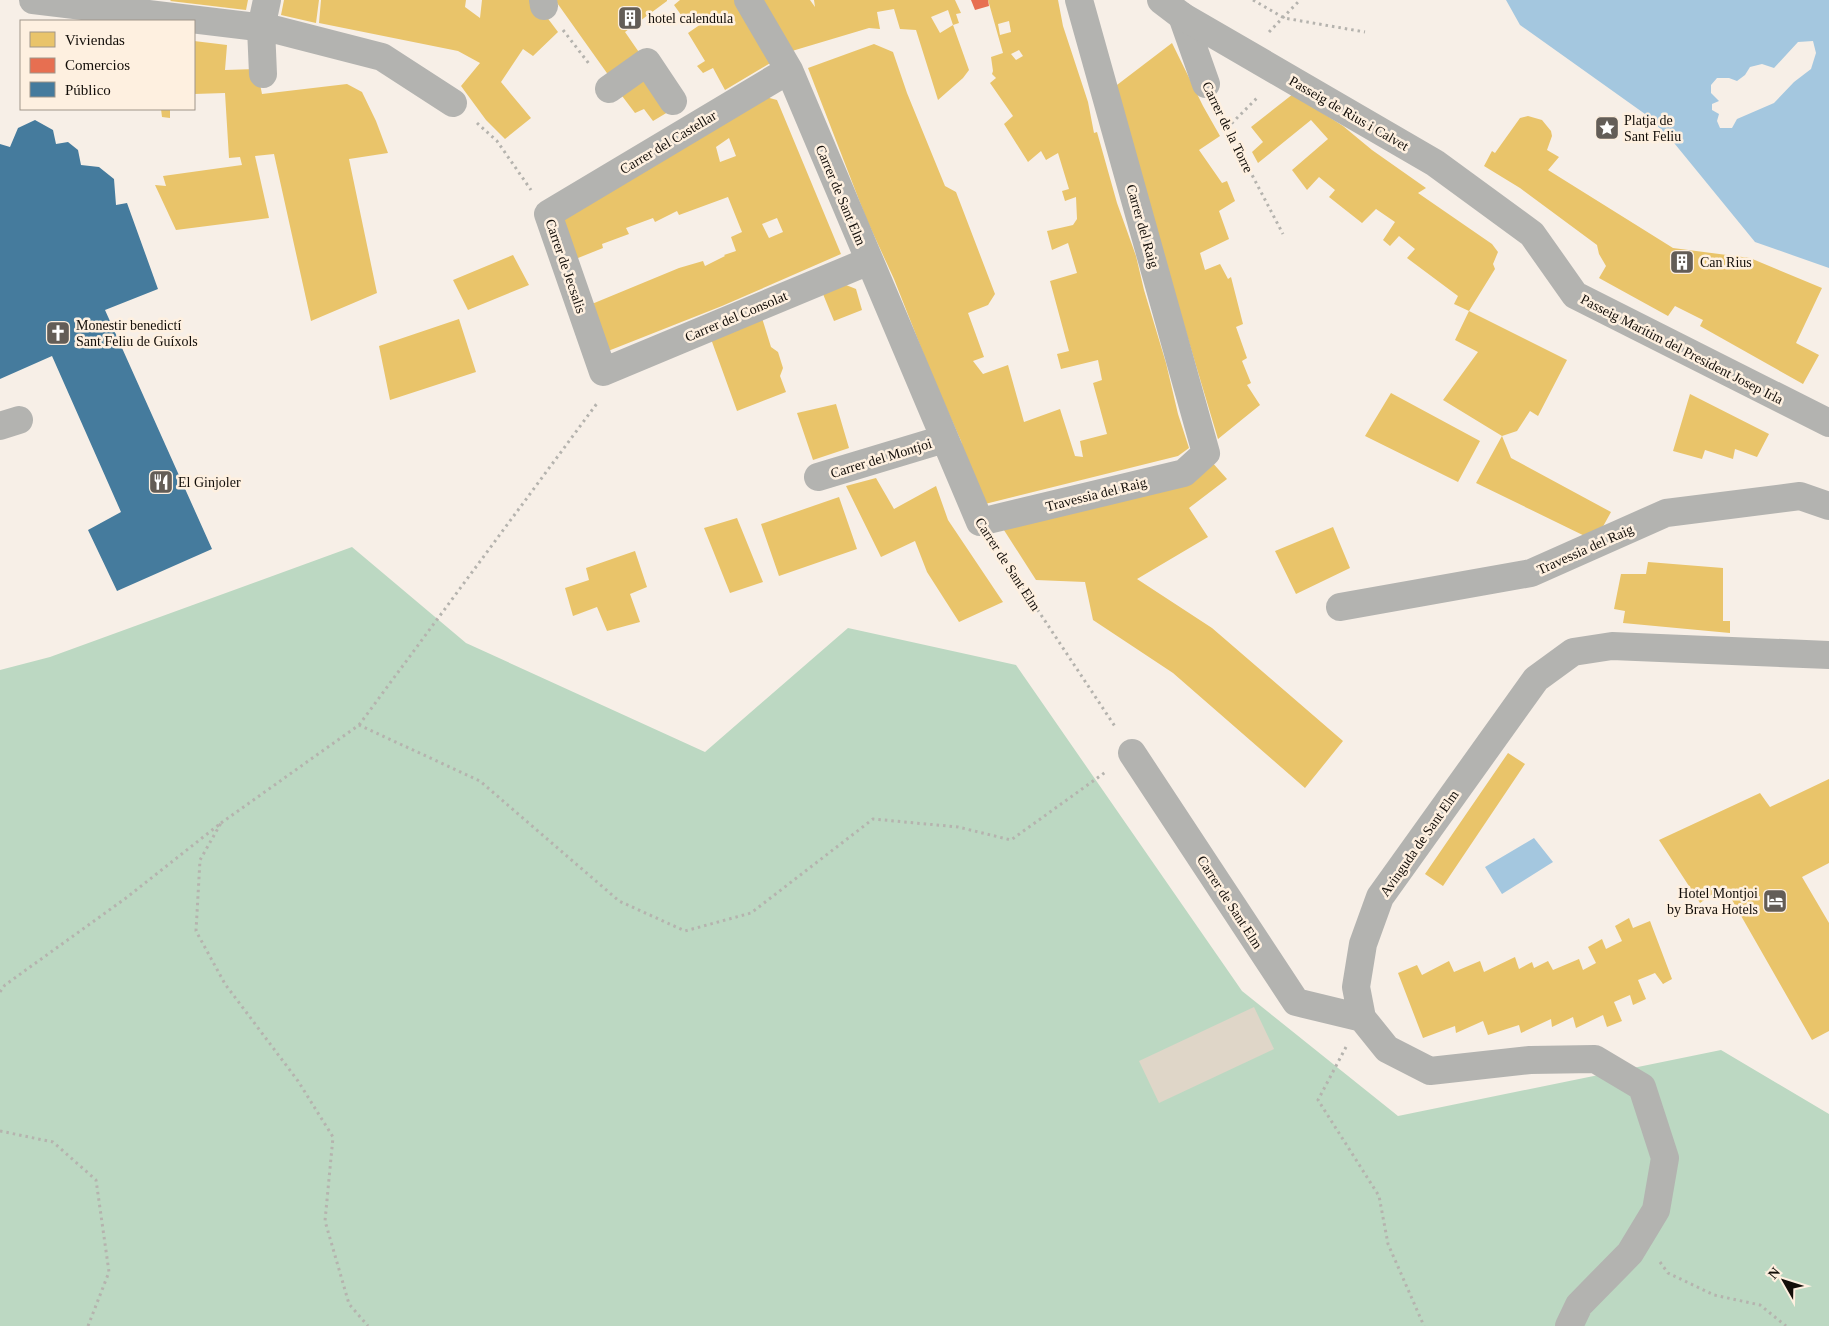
<svg xmlns="http://www.w3.org/2000/svg" width="1829" height="1326" font-family="'Times New Roman',serif">
<style>
.forest{fill:#bcd8c2}
.water{fill:#a4c7df;fill-rule:evenodd}
.homes{fill:#e9c46a;fill-rule:evenodd}
.shops{fill:#e76f51}
.public{fill:#457b9d}
.building{fill:#dfd6c8}
.lines{fill:none;stroke-linecap:round;stroke-linejoin:round}
.path{stroke:#b5b3ae;stroke-width:3;stroke-dasharray:2.5 4;stroke-linecap:butt}
.pedestrian{stroke:#b3b3b0;stroke-width:28}
.minor{stroke:#b3b3b0;stroke-width:28}
.labels{text-anchor:middle;stroke-width:5;stroke-linejoin:round;paint-order:stroke}
.poi-label{font-size:14px;fill:#130e09;stroke:#fef0e0;text-anchor:start}
.street-label{font-size:14px;fill:#130e09;stroke:#fef0e0}
</style>
<rect width="100%" height="100%" fill="#f7efe7"/>
<path class="forest" d="M 352,547 L 466,643 L 705,752 L 848,628 L 1016,665 L 1242,991 L 1398,1116 L 1721,1050 L 1829,1114 L 1829,1326 L 0,1326 L 0,670 L 50,657 Z"/>
<path class="water" d="M 1506,0 L 1829,0 L 1829,268 L 1755,242 L 1670,138 L 1645,114 L 1520,25 ZM 1813,41 L 1816,53 L 1811,69 L 1794,82 L 1774,103 L 1737,119 L 1732,128 L 1720,128 L 1717,121 L 1719,114 L 1712,110 L 1712,104 L 1719,101 L 1711,93 L 1711,85 L 1717,78 L 1729,78 L 1737,81 L 1745,75 L 1750,67 L 1762,64 L 1774,68 L 1798,42 Z
M 1534,838 L 1553,862 L 1502,894 L 1485,867 Z"/>
<path class="homes" d="M 171,0 L 248,0 L 246,10 L 170,1 Z
M 284,0 L 319,0 L 316,23 L 281,15 Z
M 321,0 L 466,0 L 465,7 L 480,18 L 482,0 L 534,0 L 558,32 L 533,56 L 523,49 L 501,82 L 531,118 L 505,139 L 486,120 L 461,86 L 480,63 L 458,51 L 319,23 Z
M 555,0 L 667,0 L 667,1 L 625,32 L 645,61 L 614,83 Z
M 680,0 L 737,0 L 772,62 L 725,90 L 713,68 L 703,73 L 697,66 L 705,61 L 688,33 L 701,24 L 692,14 L 684,19 L 674,5 Z
M 759,0 L 810,0 L 815,7 L 814,0 L 955,0 L 961,13 L 956,14 L 959,23 L 953,25 L 969,70 L 963,78 L 938,100 L 916,30 L 900,29 L 894,9 L 877,12 L 880,29 L 869,28 L 792,51 ZM 948,10 L 953,25 L 940,33 L 931,17 Z
M 988,0 L 1058,0 L 1063,26 L 1088,102 L 1094,133 L 1097,132 L 1117,203 L 1136,256 L 1144,290 L 1166,363 L 1178,414 L 1189,448 L 1178,456 L 985,504 L 966,461 L 961,441 L 933,378 L 894,279 L 866,218 L 808,68 L 874,44 L 893,52 L 907,93 L 945,186 L 956,192 L 995,294 L 988,305 L 968,313 L 984,357 L 973,361 L 983,374 L 1008,365 L 1024,422 L 1060,409 L 1075,456 L 1083,457 L 1080,441 L 1107,434 L 1093,383 L 1102,380 L 1098,360 L 1061,369 L 1057,354 L 1069,351 L 1050,281 L 1077,273 L 1068,243 L 1052,250 L 1047,231 L 1073,225 L 1077,219 L 1076,197 L 1065,201 L 1062,191 L 1069,189 L 1058,153 L 1046,160 L 1041,151 L 1028,162 L 1004,124 L 1013,116 L 990,83 L 996,78 L 992,74 L 993,71 L 991,57 L 1003,53 ZM 1009,21 L 1011,32 L 1000,35 L 998,24 ZM 1019,50 L 1023,56 L 1016,60 L 1011,54 Z
M 194,41 L 227,45 L 225,70 L 257,69 L 262,94 L 347,84 L 362,92 L 376,121 L 388,153 L 349,159 L 377,293 L 311,321 L 274,154 L 255,156 L 269,218 L 176,230 L 155,185 L 166,186 L 163,176 L 242,165 L 240,157 L 229,158 L 225,93 L 194,94 Z
M 1172,43 L 1203,106 L 1220,136 L 1199,150 L 1222,183 L 1227,181 L 1235,201 L 1219,211 L 1229,239 L 1200,253 L 1205,270 L 1220,264 L 1228,279 L 1231,277 L 1243,324 L 1236,327 L 1247,358 L 1242,361 L 1251,383 L 1247,385 L 1260,405 L 1218,439 L 1113,88 Z
M 646,70 L 668,112 L 653,121 L 644,109 L 635,113 L 616,88 Z
M 1293,94 L 1343,126 L 1372,150 L 1426,188 L 1418,193 L 1492,244 L 1498,252 L 1493,264 L 1495,269 L 1469,311 L 1454,304 L 1458,296 L 1407,258 L 1415,249 L 1399,236 L 1390,246 L 1383,240 L 1395,222 L 1376,209 L 1362,223 L 1329,197 L 1335,190 L 1319,177 L 1307,190 L 1292,170 L 1328,139 L 1311,120 L 1258,163 L 1252,152 L 1263,142 L 1251,127 Z
M 762,96 L 777,100 L 841,254 L 722,306 L 603,353 L 587,306 L 679,268 L 703,261 L 705,266 L 725,256 L 724,255 L 736,251 L 731,237 L 742,232 L 728,197 L 679,215 L 677,211 L 655,222 L 653,218 L 626,228 L 629,234 L 602,244 L 603,248 L 573,260 L 559,218 ZM 729,138 L 736,156 L 720,162 L 716,147 ZM 777,218 L 783,232 L 769,238 L 762,224 Z
M 161,109 L 170,109 L 170,118 L 162,117 Z
M 1528,116 L 1542,120 L 1551,131 L 1552,136 L 1547,150 L 1559,157 L 1548,170 L 1673,248 L 1750,258 L 1822,288 L 1796,343 L 1819,355 L 1803,384 L 1700,326 L 1703,320 L 1675,306 L 1668,316 L 1599,278 L 1606,266 L 1599,254 L 1597,245 L 1520,188 L 1484,166 L 1492,151 L 1495,153 L 1520,118 Z
M 513,255 L 529,285 L 468,310 L 453,280 Z
M 846,285 L 856,289 L 862,310 L 834,321 L 823,294 Z
M 1469,311 L 1567,360 L 1538,416 L 1530,411 L 1517,431 L 1502,436 L 1511,458 L 1611,512 L 1595,541 L 1476,483 L 1502,436 L 1443,400 L 1478,352 L 1455,340 Z
M 762,318 L 771,347 L 778,352 L 783,368 L 780,376 L 786,392 L 737,411 L 711,339 Z
M 459,319 L 476,372 L 390,400 L 379,346 Z
M 1391,393 L 1480,441 L 1458,482 L 1365,436 Z
M 1690,394 L 1769,434 L 1757,457 L 1735,449 L 1733,459 L 1705,450 L 1702,459 L 1673,451 Z
M 836,404 L 849,448 L 813,460 L 797,413 Z
M 1211,461 L 1227,479 L 1189,508 L 1208,537 L 1137,579 L 1212,628 L 1343,741 L 1305,788 L 1173,673 L 1093,620 L 1085,582 L 1036,580 L 1002,527 Z
M 876,478 L 894,509 L 936,486 L 948,520 L 1003,602 L 959,622 L 927,572 L 915,541 L 881,557 L 846,486 Z
M 839,497 L 857,549 L 779,576 L 761,524 Z
M 737,518 L 763,582 L 730,593 L 704,528 Z
M 1333,527 L 1350,568 L 1296,594 L 1275,551 Z
M 635,551 L 647,587 L 630,594 L 640,622 L 607,631 L 597,607 L 573,616 L 565,588 L 589,580 L 586,568 Z
M 1648,562 L 1723,568 L 1723,621 L 1730,621 L 1730,633 L 1623,623 L 1625,611 L 1614,609 L 1621,574 L 1646,574 Z
M 1508,753 L 1525,764 L 1443,886 L 1425,874 Z
M 1829,779 L 1829,863 L 1802,877 L 1829,923 L 1829,1031 L 1812,1040 L 1724,886 L 1700,903 L 1659,840 L 1760,793 L 1770,807 Z
M 1629,918 L 1633,928 L 1650,921 L 1672,979 L 1663,984 L 1655,973 L 1638,980 L 1646,999 L 1633,1005 L 1630,995 L 1614,1002 L 1622,1021 L 1607,1027 L 1603,1015 L 1576,1028 L 1573,1017 L 1552,1027 L 1551,1019 L 1521,1033 L 1519,1025 L 1488,1035 L 1483,1021 L 1456,1033 L 1455,1026 L 1423,1038 L 1398,973 L 1417,965 L 1422,975 L 1449,961 L 1454,972 L 1480,961 L 1484,972 L 1515,957 L 1519,969 L 1532,962 L 1534,968 L 1548,961 L 1553,970 L 1579,959 L 1583,970 L 1596,963 L 1588,947 L 1602,939 L 1606,949 L 1622,941 L 1615,926 Z"/>
<path class="shops" d="M 971,0 L 988,0 L 989,6 L 975,10 Z"/>
<path class="public" d="M 35,120 L 53,130 L 56,144 L 68,142 L 78,150 L 81,165 L 99,167 L 114,179 L 116,205 L 127,203 L 158,289 L 105,310 L 212,549 L 117,591 L 88,530 L 121,512 L 52,356 L 0,379 L 0,144 L 10,147 L 18,128 Z"/>
<path class="building" d="M 1254,1007 L 1274,1049 L 1159,1103 L 1139,1061 Z"/>
<g class="lines">
<path class="path" d="M 1253,0 L 1284,18 L 1365,32
M 563,30 L 590,65
M 1269,32 L 1300,0
M 1219,112 L 1283,234
M 477,123 L 497,141 L 531,190
M 1227,128 L 1258,97
M 998,550 L 1116,728
M 359,725 L 598,402
M 221,823 L 359,725 L 480,781 L 619,901 L 685,931 L 751,913 L 873,819 L 958,827 L 1011,840 L 1107,771
M 0,992 L 5,985 L 126,898 L 221,823 L 200,860 L 196,931 L 225,984 L 298,1081 L 333,1137 L 325,1221 L 349,1304 L 368,1326
M 1346,1047 L 1318,1100 L 1379,1196 L 1388,1244 L 1424,1326
M 0,1131 L 53,1142 L 96,1180 L 109,1272 L 88,1326
M 1660,1262 L 1668,1273 L 1714,1295 L 1760,1305 L 1786,1326"/>
<path class="pedestrian" d="M 543,0 L 544,6
M 1182,16 L 1206,84
M 609,89 L 647,62 L 673,101"/>
<path class="minor" d="M 33,0 L 273,29 L 382,57 L 453,103
M 748,0 L 789,70 L 980,522 L 1184,473 L 1206,453 L 1079,0
M 1161,0 L 1182,16 L 1435,163 L 1532,234 L 1575,295 L 1829,423
M 789,70 L 548,214 L 603,372 L 869,261
M 263,74 L 261,28 L 267,0
M 0,426 L 19,420
M 818,477 L 944,439
M 1340,607 L 1531,573 L 1666,513 L 1800,496 L 1829,506
M 1132,753 L 1296,1002 L 1362,1018
M 1569,1326 L 1579,1305 L 1630,1253 L 1656,1210 L 1665,1158 L 1642,1087 L 1595,1059 L 1530,1060 L 1430,1071 L 1387,1049 L 1362,1018 L 1356,987 L 1363,944 L 1380,897 L 1536,679 L 1573,652 L 1612,646 L 1829,655"/>
</g>
<defs>
<symbol id="building-square" viewBox="-11 -11 22 22"><rect x="-9" y="-9" width="18" height="18" rx="4" fill="#635d57" stroke="#fef0e0"/><path d="M-4-6H4V6H1V3H-1V6H-4ZM-2.5-4.3h1.7v1.8h-1.7ZM.8-4.3h1.7v1.8H.8ZM-2.5-1h1.7V.8h-1.7ZM.8-1h1.7V.8H.8Z" fill="#fff"/></symbol>
<symbol id="sight-square" viewBox="-11 -11 22 22"><rect x="-9" y="-9" width="18" height="18" rx="4" fill="#635d57" stroke="#fef0e0"/><path d="M0-6L1.8-2.2L6-1.7L2.9 1.2L3.7 5.4L0 3.3L-3.7 5.4L-2.9 1.2L-6-1.7L-1.8-2.2Z" fill="#fff"/></symbol>
<symbol id="church-square" viewBox="-11 -11 22 22"><rect x="-9" y="-9" width="18" height="18" rx="4" fill="#635d57" stroke="#fef0e0"/><path d="M-1.2-6h2.4v3.5h3.3v2.4h-3.3V6h-2.4V-.1h-3.3v-2.4h3.3Z" fill="#fff"/></symbol>
<symbol id="restaurant-square" viewBox="-11 -11 22 22"><rect x="-9" y="-9" width="18" height="18" rx="4" fill="#635d57" stroke="#fef0e0"/><path d="M-5-6h1v4h1v-4h1v4h1v-4h1v5L-1.5 .5V6h-2V.5L-5-1ZM5-6V6H3V1.5H1.5Q1.5-4 5-6Z" fill="#fff"/></symbol>
<symbol id="hotel-square" viewBox="-11 -11 22 22"><rect x="-9" y="-9" width="18" height="18" rx="4" fill="#635d57" stroke="#fef0e0"/><path d="M-6-4.5h1.5V1H6V5H4.5V3h-9V5H-6ZM-4 0a1.8 1.8 0 1 1 3.6 0ZM.5 0V-2.5h3Q6-2.5 6 0Z" fill="#fff"/></symbol>
</defs>
<g fill-rule="evenodd">
<use href="#building-square" x="616" y="4" width="28" height="28"/>
<use href="#sight-square" x="1593" y="114" width="28" height="28"/>
<use href="#building-square" x="1668" y="248" width="28" height="28"/>
<use href="#church-square" x="44" y="319" width="28" height="28"/>
<use href="#restaurant-square" x="147" y="468" width="28" height="28"/>
<use href="#hotel-square" x="1761" y="887" width="28" height="28"/>
</g>
<g class="labels">
<g class="poi-label">
<text x="648" y="23">hotel calendula</text>
<text x="1624" y="125">Platja de<tspan x="1624" dy="16">Sant Feliu</tspan></text>
<text x="1700" y="267">Can Rius</text>
<text x="76" y="330">Monestir benedictí<tspan x="76" dy="16">Sant Feliu de Guíxols</tspan></text>
<text x="178" y="487">El Ginjoler</text>
<text x="1758" y="898" text-anchor="end">Hotel Montjoi<tspan x="1758" dy="16">by Brava Hotels</tspan></text>
</g>
<g class="street-label">
<text transform="translate(1349 113) rotate(30)" y="5">Passeig de Rius i Calvet</text>
<text transform="translate(1228 127) rotate(64)" y="5">Carrer de la Torre</text>
<text transform="translate(668 142) rotate(-31)" y="5">Carrer del Castellar</text>
<text transform="translate(841 195) rotate(67)" y="5">Carrer de Sant Elm</text>
<text transform="translate(1143 226) rotate(74)" y="5">Carrer del Raig</text>
<text transform="translate(566 266) rotate(71)" y="5">Carrer de Jecsalis</text>
<text transform="translate(736 316) rotate(-23)" y="5">Carrer del Consolat</text>
<text transform="translate(1682 349) rotate(27)" y="5">Passeig Marítim del President Josep Irla</text>
<text transform="translate(881 458) rotate(-17)" y="5">Carrer del Montjoi</text>
<text transform="translate(1096 494) rotate(-14)" y="5">Travessia del Raig</text>
<text transform="translate(1585 549) rotate(-24)" y="5">Travessia del Raig</text>
<text transform="translate(1008 564) rotate(57)" y="5">Carrer de Sant Elm</text>
<text transform="translate(1419 843) rotate(-55)" y="5">Avinguda de Sant Elm</text>
<text transform="translate(1230 902) rotate(57)" y="5">Carrer de Sant Elm</text>
</g>
</g>
<rect x="20" y="20" width="175" height="90" fill="#fef0e0" stroke="#a0968a"/>
<rect x="30" y="32" width="25" height="15" fill="#e9c46a" stroke="#a0968a"/>
<text x="65" y="45" font-size="15" fill="#130e09">Viviendas</text>
<rect x="30" y="58" width="25" height="15" fill="#e76f51" stroke="#a0968a"/>
<text x="65" y="70" font-size="15" fill="#130e09">Comercios</text>
<rect x="30" y="82" width="25" height="15" fill="#457b9d" stroke="#a0968a"/>
<text x="65" y="95" font-size="15" fill="#130e09">Público</text>
<g transform="translate(1784 1281) rotate(309)" stroke="#fef0e0" stroke-width="4" paint-order="stroke">
<path d="M0-4L9 19L0 12L-9 19Z" fill="#130e09"/>
<text y="-8" font-size="14" font-weight="bold" text-anchor="middle" fill="#130e09">N</text>
</g>
</svg>
